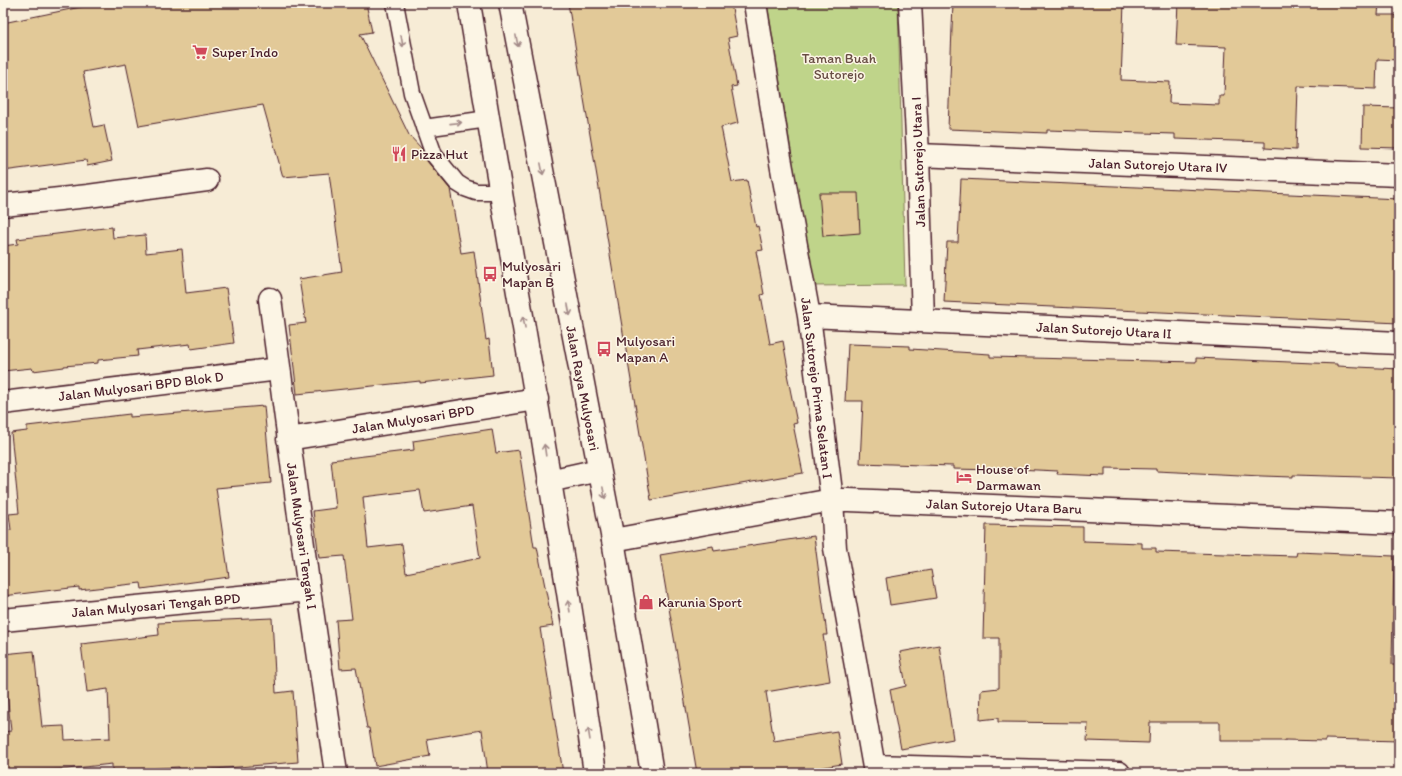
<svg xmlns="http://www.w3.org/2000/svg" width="1402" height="776" font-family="Itim,sans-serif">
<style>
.green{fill:#bfd48a;stroke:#847a5a}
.building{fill:#e2c998;stroke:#4a1f2b;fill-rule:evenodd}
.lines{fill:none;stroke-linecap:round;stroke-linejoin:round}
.service-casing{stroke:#4a1f2b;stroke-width:19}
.minor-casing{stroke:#4a1f2b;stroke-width:25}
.secondary-casing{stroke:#4a1f2b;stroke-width:25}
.service{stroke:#fcf5e5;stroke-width:16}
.minor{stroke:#fcf5e5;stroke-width:22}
.secondary{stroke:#fcf5e5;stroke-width:22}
.oneway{stroke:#a38a88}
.labels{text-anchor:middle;stroke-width:3;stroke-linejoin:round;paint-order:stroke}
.poi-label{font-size:14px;fill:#4a1f2b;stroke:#fcf5e5;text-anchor:start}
.park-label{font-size:14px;fill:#674c43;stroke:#fcf5e5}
.street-label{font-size:14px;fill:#4a1f2b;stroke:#fcf5e5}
</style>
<rect width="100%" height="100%" fill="#f7ecd6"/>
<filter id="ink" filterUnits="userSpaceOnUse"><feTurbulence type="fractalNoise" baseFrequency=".025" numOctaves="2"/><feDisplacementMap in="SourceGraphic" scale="8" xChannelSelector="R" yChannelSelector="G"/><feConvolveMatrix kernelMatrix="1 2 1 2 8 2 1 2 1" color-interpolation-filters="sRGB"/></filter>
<g filter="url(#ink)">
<path class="green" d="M 767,3 L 898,3 L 905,285 L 813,286 Z"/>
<path class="building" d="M 100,3 L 366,3 L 372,32 L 360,34 L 409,135 L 422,149 L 427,161 L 450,189 L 461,253 L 474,251 L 486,340 L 489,339 L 493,375 L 420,383 L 420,381 L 297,394 L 289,325 L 306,323 L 299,279 L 342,272 L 329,173 L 283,177 L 263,105 L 139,126 L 126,64 L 83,72 L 94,127 L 104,125 L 112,161 L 87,166 L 86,160 L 3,171 L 3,23 Z
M 568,3 L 731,3 L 737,36 L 728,38 L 737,86 L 731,87 L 738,123 L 721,127 L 732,182 L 747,180 L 756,227 L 758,226 L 763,250 L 756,251 L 764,294 L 761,295 L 770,344 L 783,341 L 789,374 L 787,374 L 797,423 L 793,424 L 803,473 L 651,500 Z
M 953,3 L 1124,3 L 1121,80 L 1170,82 L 1169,103 L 1219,105 L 1219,96 L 1224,96 L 1226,47 L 1176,45 L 1178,3 L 1379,3 L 1378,15 L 1399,15 L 1399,60 L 1377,59 L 1376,89 L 1298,86 L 1296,150 L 1265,148 L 1265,142 L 1175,139 L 1175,134 L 1047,130 L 1047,133 L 948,129 Z
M 1363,107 L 1399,108 L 1399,148 L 1362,147 Z
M 961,179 L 1399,199 L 1399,323 L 944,302 L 947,242 L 958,242 Z
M 819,193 L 858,193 L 860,233 L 823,236 Z
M 112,227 L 113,238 L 145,235 L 146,253 L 182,249 L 186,293 L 226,288 L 234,343 L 191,349 L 190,344 L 137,350 L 138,356 L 98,360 L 98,363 L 64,366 L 64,367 L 33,371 L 32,368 L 3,371 L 3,246 L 18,244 L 17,239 Z
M 848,344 L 910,346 L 910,349 L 990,354 L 990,357 L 1196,362 L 1196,358 L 1337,364 L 1337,366 L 1399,369 L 1399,478 L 1293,475 L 1293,477 L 1262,476 L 1156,471 L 1156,469 L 1105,468 L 1105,476 L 1057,474 L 1058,471 L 995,468 L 995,470 L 953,469 L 953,466 L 860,463 L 863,401 L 845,401 Z
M 264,406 L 271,483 L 216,488 L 229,577 L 142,589 L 141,583 L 79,590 L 79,587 L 3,596 L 3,531 L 11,530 L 9,514 L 19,513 L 11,433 L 27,431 L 27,426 L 130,414 L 130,417 Z
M 492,429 L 496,453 L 519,450 L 534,547 L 537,547 L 553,626 L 540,628 L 563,773 L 488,773 L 482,730 L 427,739 L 430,756 L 375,766 L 369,728 L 367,728 L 356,668 L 340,669 L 336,620 L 352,619 L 344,556 L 319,558 L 313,511 L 336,508 L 331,460 L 414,450 L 413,441 ZM 420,490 L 424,513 L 472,506 L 480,558 L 406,573 L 402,544 L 368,548 L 363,497 Z
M 986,525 L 1083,527 L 1083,541 L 1142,543 L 1142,548 L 1156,548 L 1156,552 L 1296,556 L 1297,552 L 1394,556 L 1392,665 L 1399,665 L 1399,741 L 1325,739 L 1325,741 L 1285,740 L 1285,741 L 1220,741 L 1220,722 L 1150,722 L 1149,743 L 1087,741 L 1088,723 L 998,722 L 998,718 L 980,720 L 981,690 L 999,688 L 999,638 L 983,638 Z
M 814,536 L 827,635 L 823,635 L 830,681 L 766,692 L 774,741 L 837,731 L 842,764 L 788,773 L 697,773 L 660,555 L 713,546 L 714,551 Z
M 931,570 L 936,598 L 890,605 L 886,578 Z
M 272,618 L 276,693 L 293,691 L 298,762 L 179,772 L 179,767 L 112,771 L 112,764 L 67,769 L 5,771 L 3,732 L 11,731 L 3,654 L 34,651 L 42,727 L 64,726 L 65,740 L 110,738 L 108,689 L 87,692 L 81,644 L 159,635 L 158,623 Z
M 939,645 L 953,739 L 901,749 L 890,690 L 906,686 L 900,652 Z"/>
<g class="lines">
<defs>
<path id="service" d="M 395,3 L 412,93 L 434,155 L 457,183 L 465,188 L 476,192 L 501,192
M 424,128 L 488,119"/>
<path id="minor" d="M 755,3 L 779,152 L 809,316 L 832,500 L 835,548 L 875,773
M 910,3 L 918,155 L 923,321
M 918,155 L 1399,175
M 3,205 L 88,196 L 207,180
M 270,299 L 309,590 L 336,773
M 809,316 L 1399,343
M 3,403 L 279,369
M 288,439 L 537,399
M 613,540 L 832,500 L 849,500 L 1399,523
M 3,620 L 309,590
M 874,766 L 1119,773"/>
<path id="secondary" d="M 469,3 C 511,260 559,515 595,773
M 510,3 L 613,540 L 652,773
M 549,481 L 599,470"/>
</defs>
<use href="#service" class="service-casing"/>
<use href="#minor" class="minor-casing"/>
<use href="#secondary" class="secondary-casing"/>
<use href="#service" class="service"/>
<use href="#minor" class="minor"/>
<use href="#secondary" class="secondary"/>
</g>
<defs><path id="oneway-shaft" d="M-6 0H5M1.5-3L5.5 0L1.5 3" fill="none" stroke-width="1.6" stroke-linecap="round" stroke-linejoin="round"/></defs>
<g class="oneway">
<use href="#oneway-shaft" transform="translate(402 41) rotate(80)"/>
<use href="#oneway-shaft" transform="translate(517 41) rotate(79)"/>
<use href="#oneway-shaft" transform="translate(456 123) rotate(-6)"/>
<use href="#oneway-shaft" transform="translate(542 169) rotate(79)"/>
<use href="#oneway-shaft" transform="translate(569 310) rotate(79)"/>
<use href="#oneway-shaft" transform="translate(524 322) rotate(-100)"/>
<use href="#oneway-shaft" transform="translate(545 450) rotate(-98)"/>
<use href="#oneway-shaft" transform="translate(604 493) rotate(79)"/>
<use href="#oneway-shaft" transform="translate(569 606) rotate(-99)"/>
<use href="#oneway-shaft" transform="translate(589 734) rotate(-99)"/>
</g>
</g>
<defs>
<symbol id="supermarket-bare" viewBox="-9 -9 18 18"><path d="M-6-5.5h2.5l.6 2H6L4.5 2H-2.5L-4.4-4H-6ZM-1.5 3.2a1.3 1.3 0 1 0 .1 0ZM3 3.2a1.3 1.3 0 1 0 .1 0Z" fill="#d1495b" stroke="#fcf5e5" stroke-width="2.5" paint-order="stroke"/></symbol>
<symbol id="restaurant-bare" viewBox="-9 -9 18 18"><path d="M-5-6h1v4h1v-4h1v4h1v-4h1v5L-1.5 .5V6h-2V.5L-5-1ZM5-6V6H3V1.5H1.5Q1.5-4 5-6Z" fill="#d1495b" stroke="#fcf5e5" stroke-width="2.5" paint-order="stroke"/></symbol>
<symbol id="bus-bare" viewBox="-9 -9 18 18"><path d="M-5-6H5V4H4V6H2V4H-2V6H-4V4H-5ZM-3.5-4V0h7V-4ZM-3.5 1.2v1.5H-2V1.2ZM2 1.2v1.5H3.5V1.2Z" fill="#d1495b" stroke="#fcf5e5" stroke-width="2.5" paint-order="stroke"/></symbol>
<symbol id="hotel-bare" viewBox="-9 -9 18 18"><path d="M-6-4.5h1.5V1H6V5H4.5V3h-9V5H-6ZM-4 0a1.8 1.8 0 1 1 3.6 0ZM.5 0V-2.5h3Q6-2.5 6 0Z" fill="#d1495b" stroke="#fcf5e5" stroke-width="2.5" paint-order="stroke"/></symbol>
<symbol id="shop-bare" viewBox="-9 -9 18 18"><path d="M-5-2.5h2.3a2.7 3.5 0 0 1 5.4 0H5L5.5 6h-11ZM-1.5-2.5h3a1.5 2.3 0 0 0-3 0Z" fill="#d1495b" stroke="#fcf5e5" stroke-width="2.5" paint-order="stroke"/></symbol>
</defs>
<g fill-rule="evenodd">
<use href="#supermarket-bare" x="189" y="41" width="22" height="22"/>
<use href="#restaurant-bare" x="388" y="143" width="22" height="22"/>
<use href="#bus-bare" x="479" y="263" width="22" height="22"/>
<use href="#bus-bare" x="593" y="338" width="22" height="22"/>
<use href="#hotel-bare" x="953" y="466" width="22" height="22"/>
<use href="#shop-bare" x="635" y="591" width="22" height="22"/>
</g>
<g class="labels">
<g class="poi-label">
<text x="212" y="57">Super Indo</text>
<text x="411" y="159">Pizza Hut</text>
<text x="502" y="271">Mulyosari<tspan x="502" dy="16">Mapan B</tspan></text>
<text x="616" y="346">Mulyosari<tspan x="616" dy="16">Mapan A</tspan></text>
<text x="976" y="474">House of<tspan x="976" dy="16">Darmawan</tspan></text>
<text x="658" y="607">Karunia Sport</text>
</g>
<g class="park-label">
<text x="839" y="63">Taman Buah<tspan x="839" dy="16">Sutorejo</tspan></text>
</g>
<g class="street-label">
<text transform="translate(918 162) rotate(-92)" y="5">Jalan Sutorejo Utara I</text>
<text transform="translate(1158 165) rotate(2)" y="5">Jalan Sutorejo Utara IV</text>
<text transform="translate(1104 330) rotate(3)" y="5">Jalan Sutorejo Utara II</text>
<text transform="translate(141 386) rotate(-7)" y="5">Jalan Mulyosari BPD Blok D</text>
<text transform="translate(583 388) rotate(79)" y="5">Jalan Raya Mulyosari</text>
<text transform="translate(817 388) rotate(83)" y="5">Jalan Sutorejo Prima Selatan I</text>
<text transform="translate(413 419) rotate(-9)" y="5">Jalan Mulyosari BPD</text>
<text transform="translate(1004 506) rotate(2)" y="5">Jalan Sutorejo Utara Baru</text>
<text transform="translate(302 536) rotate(82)" y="5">Jalan Mulyosari Tengah I</text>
<text transform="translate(156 605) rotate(-5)" y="5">Jalan Mulyosari Tengah BPD</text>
</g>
</g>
<rect width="1402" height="776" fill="none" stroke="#fcf5e5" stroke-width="16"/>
<rect x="8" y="8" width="1386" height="760" fill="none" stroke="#4a1f2b" stroke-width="1.5" filter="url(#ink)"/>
</svg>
